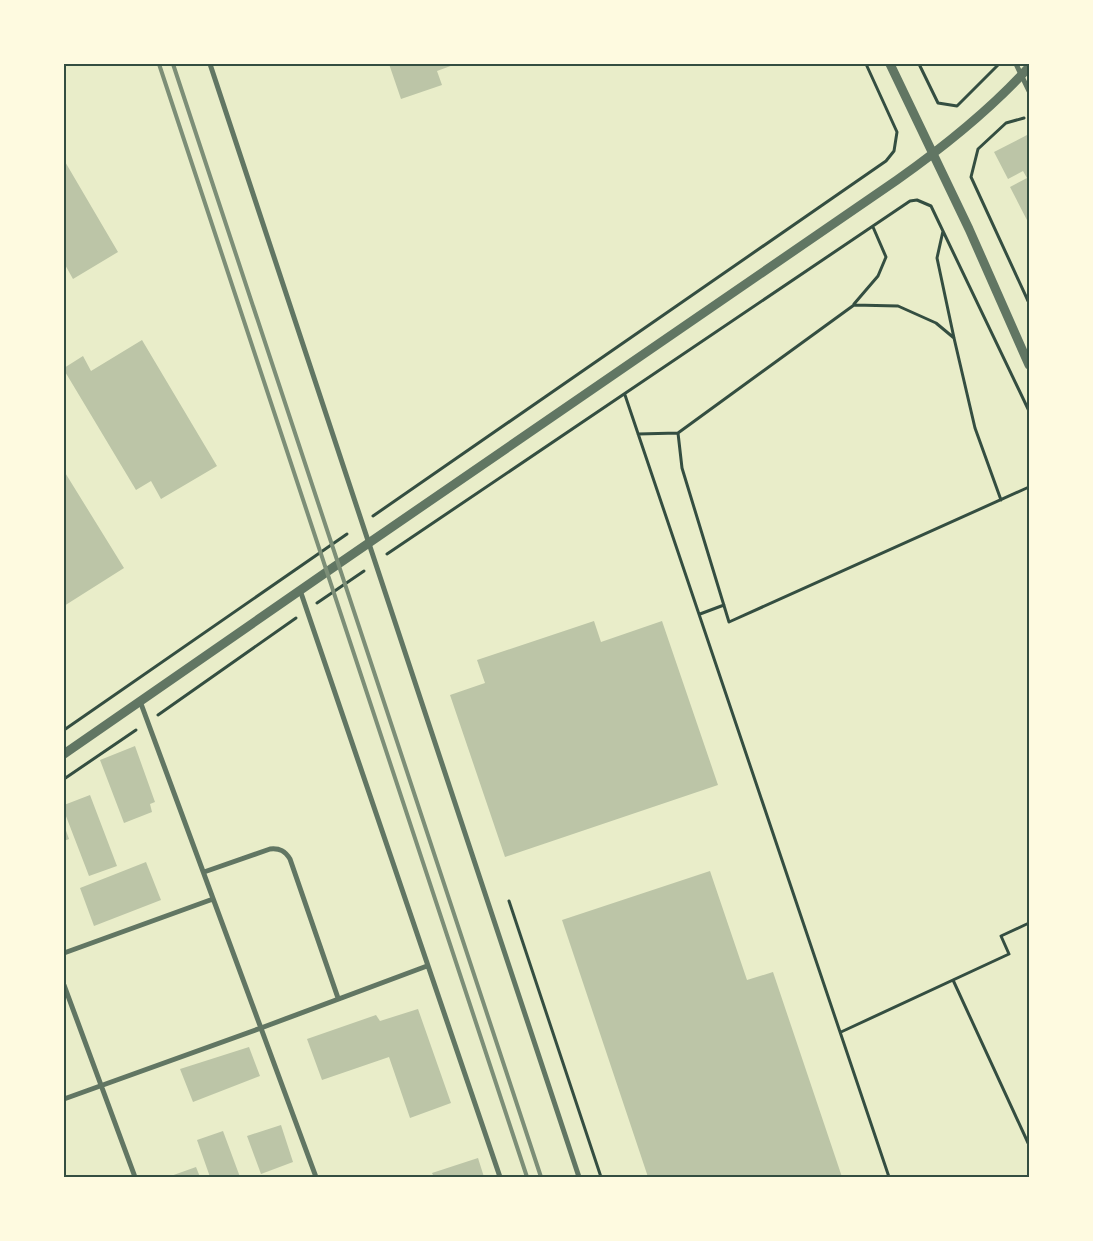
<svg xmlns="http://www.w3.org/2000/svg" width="1093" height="1241" font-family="'Archivo Narrow',sans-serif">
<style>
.building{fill:#bcc5a7}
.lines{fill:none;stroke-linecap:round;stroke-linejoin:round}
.path{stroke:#344e41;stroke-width:3}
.minor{stroke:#617663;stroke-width:5}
.tertiary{stroke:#617663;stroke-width:9}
.rail{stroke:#7c8e77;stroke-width:4}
.neatline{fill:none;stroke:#344e41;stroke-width:2}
</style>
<rect width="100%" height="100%" fill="#e9edc9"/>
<path class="building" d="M 389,64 L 456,64 L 437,71 L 442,85 L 401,99 Z
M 1027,135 L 1029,138 L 1029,224 L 1010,187 L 1027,178 L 1023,171 L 1008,179 L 994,152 Z
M 64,160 L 118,252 L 73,279 L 64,263 Z
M 142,340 L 217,466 L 161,499 L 151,481 L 136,490 L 64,370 L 64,368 L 83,356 L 91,371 Z
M 64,471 L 124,568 L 64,606 Z
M 594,621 L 601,642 L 662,621 L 718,785 L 505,857 L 450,695 L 485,683 L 477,660 Z
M 135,746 L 155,802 L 150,804 L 152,812 L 124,823 L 100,760 Z
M 90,795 L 117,866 L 89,876 L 64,811 L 64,805 Z
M 64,825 L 69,839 L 64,841 Z
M 146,862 L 161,900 L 94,926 L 80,888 Z
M 710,871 L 747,980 L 773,972 L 842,1177 L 648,1177 L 562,920 Z
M 418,1009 L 451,1103 L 410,1118 L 389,1057 L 322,1080 L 307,1039 L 376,1015 L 380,1021 Z
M 249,1047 L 260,1076 L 193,1102 L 180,1069 Z
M 281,1125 L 293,1162 L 261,1174 L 247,1136 Z
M 223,1131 L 240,1177 L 210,1177 L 197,1140 Z
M 478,1158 L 484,1177 L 434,1177 L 432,1173 Z
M 196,1167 L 200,1177 L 168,1177 Z"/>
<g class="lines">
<path class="path" d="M 919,64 L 938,103 L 957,106 L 999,64
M 1024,118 L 1006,123 L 978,149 L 971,177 L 1029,303
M 943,231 L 937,258 L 954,338 L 975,428 L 1001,500
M 854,304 L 878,276 L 886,257 L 873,227
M 625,395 L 889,1177
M 678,433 L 682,468 L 729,622 L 1029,487
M 638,434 L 678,433 L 854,305 L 898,306 L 936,323 L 954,338
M 373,516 L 886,161 L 894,151 L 897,132 L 866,64
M 387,554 L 910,201 L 917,200 L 931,206 L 1029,411
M 317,603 L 364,571
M 700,614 L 724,605
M 158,715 L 296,618
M 64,730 L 347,534
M 64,779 L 136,730
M 509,901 L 601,1177
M 953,980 L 1029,1145
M 841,1032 L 1009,954 L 1001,936 L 1029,923"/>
<path class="minor" d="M 210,64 L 579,1177
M 1016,64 L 1029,91
M 300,590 L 500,1177
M 140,701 L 316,1177
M 204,872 L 270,849 C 280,848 285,851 290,859 L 338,998
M 64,953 L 213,899
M 64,985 L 135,1177
M 64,1099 L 261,1028 L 427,966"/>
<path class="tertiary" d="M 890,64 L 969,229 L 1029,365
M 64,754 L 328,571 L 897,180 C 945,146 990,110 1029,67"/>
<path class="rail" d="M 159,64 L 527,1177
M 173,64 L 541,1177"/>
</g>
<rect width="1093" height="1241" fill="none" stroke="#fefae0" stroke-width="130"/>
<rect x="65" y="65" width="963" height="1111" class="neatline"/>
</svg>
